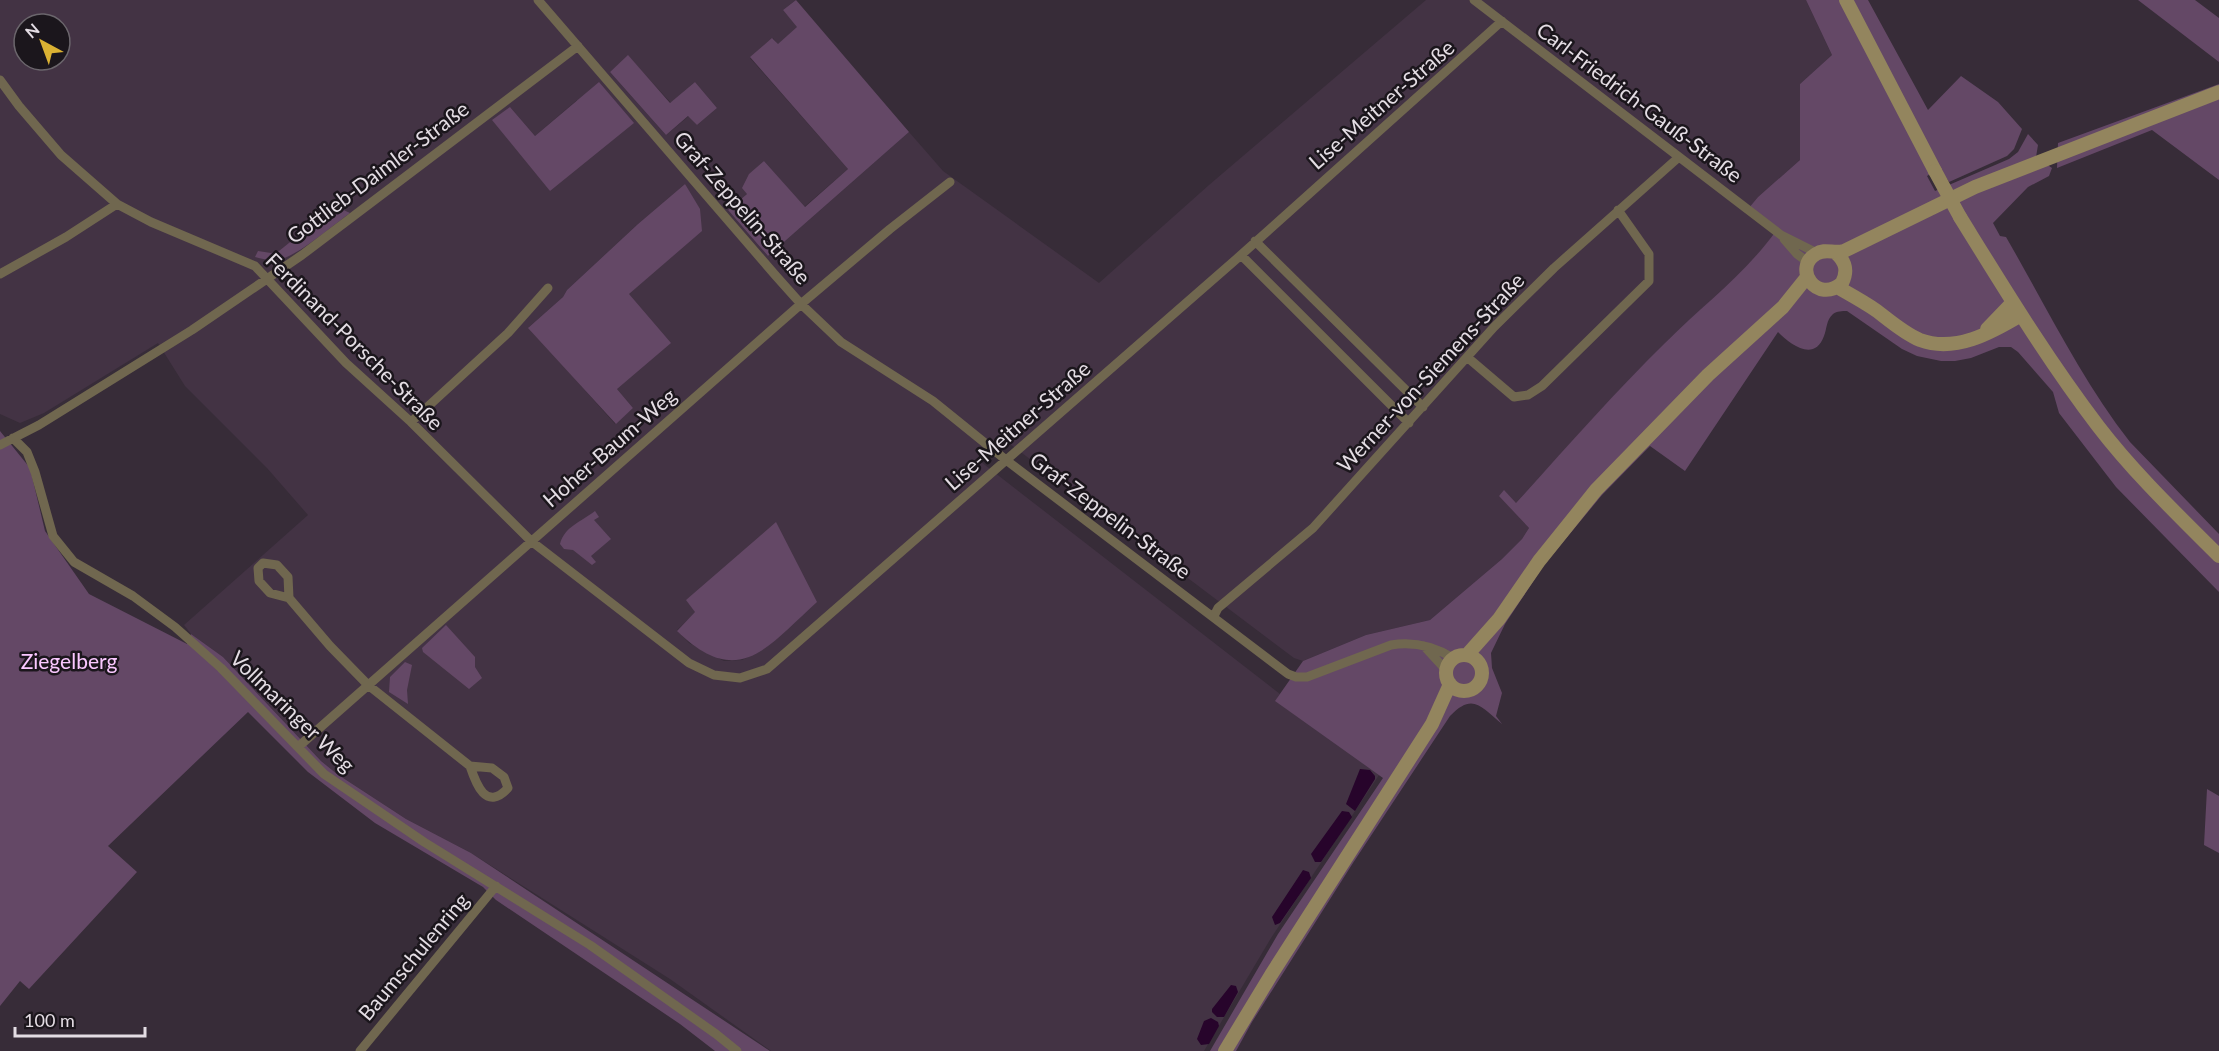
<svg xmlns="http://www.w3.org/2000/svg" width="2219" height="1051" font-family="Lato,sans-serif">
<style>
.built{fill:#433344;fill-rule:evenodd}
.green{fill:#644866}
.water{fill:#27042b}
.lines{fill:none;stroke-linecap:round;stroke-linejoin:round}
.street{stroke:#70674f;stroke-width:9}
.secondary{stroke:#93855e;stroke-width:14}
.secondary-bridge{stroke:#93855e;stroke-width:14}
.labels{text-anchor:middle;stroke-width:5;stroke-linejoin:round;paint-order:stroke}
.street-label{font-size:21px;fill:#e4dde4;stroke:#1b161c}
.park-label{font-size:21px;fill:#fac8ff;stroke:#1b161c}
</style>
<rect width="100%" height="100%" fill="#372c38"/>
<path class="built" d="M 0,0 L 796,0 L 783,10 L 798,27 L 778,45 L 773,38 L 750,58 L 848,169 L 804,207 L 764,161 L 747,194 L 728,210 L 768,256 L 909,132 L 943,171 L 1099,283 L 1209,185 L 1426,0 L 1806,0 L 1832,55 L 1800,84 L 1800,160 L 1758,197 L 1745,213 L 1774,235 L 1747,267 L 1667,341 L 1601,410 L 1516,503 L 1499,495 L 1529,528 L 1522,539 L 1502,559 L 1430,620 L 1366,635 L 1303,661 L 1294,658 L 1006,441 L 981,462 L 1280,694 L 1276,701 L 1379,775 L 1271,938 L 1204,1051 L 771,1051 L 670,979 L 471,853 L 406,819 L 337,774 L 321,761 L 223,657 L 191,634 L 184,625 L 308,515 L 267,468 L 185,386 L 158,343 L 44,413 L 20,423 L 0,414 ZM 24,24 L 60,24 L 60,60 L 24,60 ZM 628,56 L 671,103 L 695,82 L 717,108 L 697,125 L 689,116 L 666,135 L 610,72 ZM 577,100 L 550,191 L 510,107 L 535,136 ZM 685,184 L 701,231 L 628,294 L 617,389 L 633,408 L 615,424 L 529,327 L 563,297 L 567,290 L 638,224 ZM 696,612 L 761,651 L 742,660 L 724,661 L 689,643 L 677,630 Z"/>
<path class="green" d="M 796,0 L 909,132 L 768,256 L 728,210 L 747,194 L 742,188 L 749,174 L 764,161 L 805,207 L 848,169 L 750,57 L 772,38 L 778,44 L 797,27 L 783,10 Z
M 1806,0 L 1868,0 L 1928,110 L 1961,76 L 1998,102 L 2022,129 L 2014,149 L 2007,156 L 1949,182 L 1909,120 L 1935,171 L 1927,176 L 1935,191 L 2009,159 L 2018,152 L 2028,134 L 2038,145 L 2036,157 L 2052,168 L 2049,176 L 2028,187 L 1993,223 L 2000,236 L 2006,237 C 2046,306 2081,379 2130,442 L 2219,534 L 2219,592 L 2116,487 L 2059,413 L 2053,392 L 2018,352 L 2011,347 L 1999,347 L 1971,358 L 1955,361 L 1941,361 L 1917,356 L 1902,349 L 1847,311 C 1842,311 1837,311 1833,314 C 1826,320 1827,329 1824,336 C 1814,363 1790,344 1778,332 L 1685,471 L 1650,446 L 1602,495 L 1544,565 L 1505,624 L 1491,653 L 1492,668 L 1502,693 L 1496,716 L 1502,724 C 1481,707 1473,692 1450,716 L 1353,863 L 1252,1022 L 1236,1051 L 1210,1051 L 1278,934 L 1383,778 L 1275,701 L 1303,661 L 1366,635 L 1430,620 L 1502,559 L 1522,539 L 1529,528 L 1499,496 L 1504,490 L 1516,503 C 1565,449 1614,393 1666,342 C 1703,305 1745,274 1776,231 L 1748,209 L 1758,197 L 1800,160 L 1800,84 L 1832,55 Z
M 2138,0 L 2195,0 L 2219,18 L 2219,62 Z
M 628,55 L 670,103 L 695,82 L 717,108 L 697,125 L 688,116 L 666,135 L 610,72 Z
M 599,82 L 634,123 L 550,191 L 492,120 L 510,107 L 535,136 Z
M 2219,84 L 2219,180 L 2152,130 L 2057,168 L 2058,143 Z
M 685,184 L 700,209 L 702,231 L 629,294 L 671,343 L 617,389 L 633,408 L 616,424 L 528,328 L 563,297 L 567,290 L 638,224 Z
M 335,206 L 350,213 C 332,226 298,256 278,260 C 270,261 263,259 255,257 L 258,251 L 271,253 L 279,251 Z
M 0,431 L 30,468 L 45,531 L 89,594 L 187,644 L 191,634 L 223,657 L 321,761 L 337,774 L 406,819 L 471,853 L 770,1051 L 715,1051 L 680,1024 L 496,900 L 483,887 L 375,823 L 308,772 L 248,712 L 108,846 L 137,872 L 29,989 L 20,981 L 0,1006 Z
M 595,511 L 599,517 L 594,520 L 611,539 L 591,556 L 596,562 L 592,565 L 573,550 L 564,549 L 560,544 C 565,526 581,522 595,511 Z
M 776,522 L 817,602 C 767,647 739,691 677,631 L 695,612 L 686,600 Z
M 446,625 L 475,657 L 475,667 L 482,678 L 469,689 L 423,652 L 422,648 Z
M 405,662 L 412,665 L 407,690 L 408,704 L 389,692 L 390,677 Z
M 2207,789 L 2219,796 L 2219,853 L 2204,845 Z"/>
<path class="water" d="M 1360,769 L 1370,770 L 1375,776 L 1375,779 L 1355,811 L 1346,804 Z
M 1342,811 L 1349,812 L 1352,817 L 1321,862 L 1315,862 L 1311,854 Z
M 1303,870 L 1309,872 L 1311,878 L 1280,923 L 1275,925 L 1272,917 Z
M 1231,985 L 1236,986 L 1238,992 L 1224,1017 L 1217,1017 L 1212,1012 L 1212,1009 Z
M 1211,1018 L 1218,1022 L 1219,1026 L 1209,1044 L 1201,1045 L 1197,1039 L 1204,1021 Z"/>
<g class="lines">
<path class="street" d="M 538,0 L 776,276 L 801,304 L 841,342 L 933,401 L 1006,460 L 1288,674 L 1296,677 L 1307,677 L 1391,645 C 1414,641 1435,647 1453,658
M 1474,0 L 1781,235 L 1817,253
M 0,80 L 19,106 L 61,155 L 117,204 L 151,222 L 255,266 L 346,363 L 411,422 L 531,541 L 689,663 L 714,675 L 740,678 L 767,669 L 1241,255 L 1502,21
M 1784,239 L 1797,254 L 1808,262
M 1255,241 L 1423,407
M 1241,255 L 1409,423
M 0,274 L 66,237 L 117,204
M 1467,357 L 1514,397 L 1528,395 L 1542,386 L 1649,281 L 1649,254 L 1618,210
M 411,422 L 508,333 L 548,288
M 13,438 L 27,452 L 35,472 L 53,536 L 74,562 L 133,596 L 175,627 L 221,668 L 324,774 L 424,842 L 590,945 L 716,1034 L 737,1051
M 0,445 L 39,425 L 192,330 L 302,255 L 578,46
M 289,598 L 270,593 L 259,581 L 258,568 L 263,563 L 277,565 L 288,577 L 289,598 L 330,646 L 368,685 L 470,766 L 492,768 L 504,777 L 508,788 C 486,812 476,784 470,766
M 1214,616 L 1218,608 L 1313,528 L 1494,327 L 1554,268 L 1679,157
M 1424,646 L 1446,670
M 298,747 L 801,304 L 890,229 L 950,182
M 360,1051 L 496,886"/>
<path class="secondary" d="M 1846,0 L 1935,171
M 1960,217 C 2004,288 2047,359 2098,426 C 2134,473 2177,514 2219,556
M 1836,253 C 1846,262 1848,271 1842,283 C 1817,305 1792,268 1816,254 C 1825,248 1834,254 1844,251 L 1975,187 L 2219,92
M 1837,287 C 1851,295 1864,302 1877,311 C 1890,321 1905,334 1920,340 C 1955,353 1991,333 2021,315
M 1987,329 L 2012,303
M1446 673a18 18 0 1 1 36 0a18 18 0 1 1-36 0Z
M 1467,655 L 1499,619 L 1539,561 L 1596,490 L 1708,375 L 1783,307 L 1807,277
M 1225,1051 L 1271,975 L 1432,724 L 1450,684"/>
<path class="secondary-bridge" d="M 1935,171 L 1960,217"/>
</g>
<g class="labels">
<g class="street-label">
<text transform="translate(1639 103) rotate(37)" y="7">Carl-Friedrich-Gauß-Straße</text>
<text transform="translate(1382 105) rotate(-41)" y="7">Lise-Meitner-Straße</text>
<text transform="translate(378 173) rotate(-37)" y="7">Gottlieb-Daimler-Straße</text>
<text transform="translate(742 208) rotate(49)" y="7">Graf-Zeppelin-Straße</text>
<text transform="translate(354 342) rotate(45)" y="7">Ferdinand-Porsche-Straße</text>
<text transform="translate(1431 373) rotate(-47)" y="7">Werner-von-Siemens-Straße</text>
<text transform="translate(1018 426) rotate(-41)" y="7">Lise-Meitner-Straße</text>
<text transform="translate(610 448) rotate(-41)" y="7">Hoher-Baum-Weg</text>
<text transform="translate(1110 516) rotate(37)" y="7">Graf-Zeppelin-Straße</text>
<text transform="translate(292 712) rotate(44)" y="7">Vollmaringer Weg</text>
<text transform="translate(414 957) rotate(-50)" y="7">Baumschulenring</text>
</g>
<g class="park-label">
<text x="69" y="669">Ziegelberg</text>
</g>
</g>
<g transform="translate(42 42) rotate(319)"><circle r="28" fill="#1b161c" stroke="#6b666c" stroke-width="1.5"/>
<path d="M0-4.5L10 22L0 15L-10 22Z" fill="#dbb233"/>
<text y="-9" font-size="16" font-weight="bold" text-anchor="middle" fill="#e4dde4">N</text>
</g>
<path d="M15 1027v9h130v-9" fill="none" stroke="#e4dde4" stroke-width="3"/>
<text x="24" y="1027" font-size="18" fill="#e4dde4" stroke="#1b161c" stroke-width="4.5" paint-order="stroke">100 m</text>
</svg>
